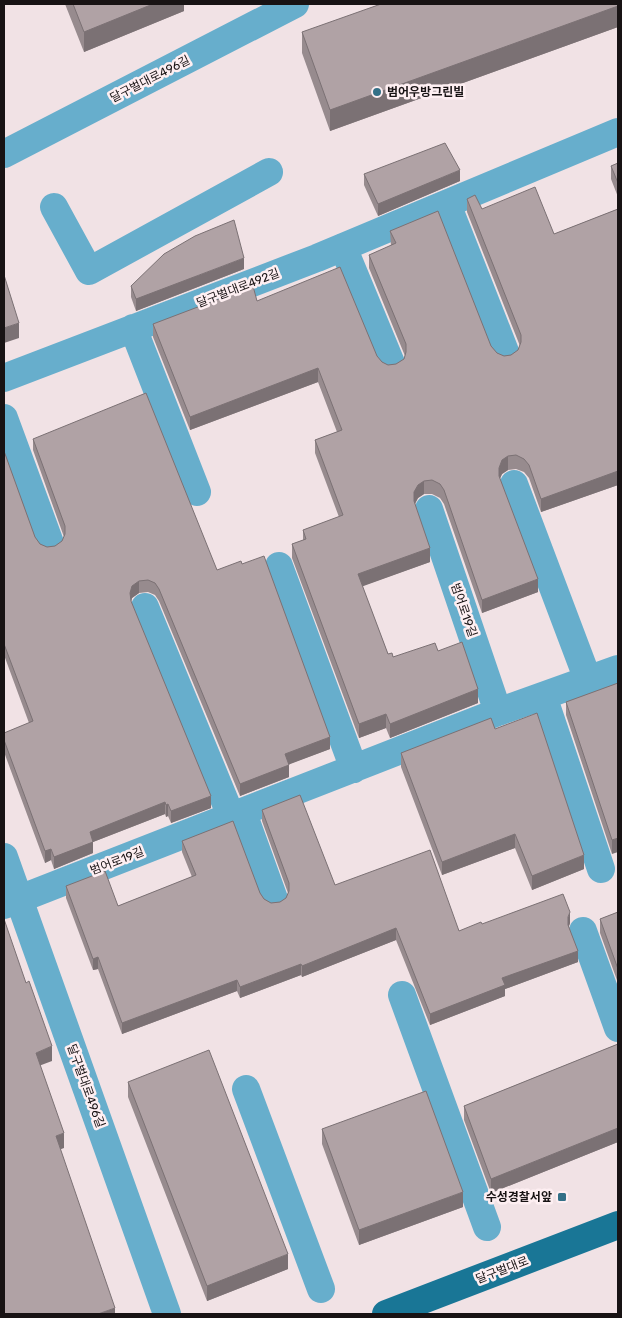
<svg xmlns="http://www.w3.org/2000/svg" width="622" height="1318" font-family="Rubik,'Noto Sans KR',sans-serif">
<style>
.lines{fill:none;stroke-linecap:round;stroke-linejoin:round}
.minor{stroke:#67aecc;stroke-width:28}
.major{stroke:#197696;stroke-width:28}
.wall{fill:#978b8e}
.shaded-wall{fill:#7b7174}
.building{fill:#b0a2a5;stroke:#7b7174}
.poi-dot{fill:#347087;stroke:#feeff2;stroke-width:2}
.labels{text-anchor:middle;stroke-width:5;stroke-linejoin:round;paint-order:stroke}
.street-label{font-size:12px;fill:#181314;stroke:#feeff2}
.poi-label{font-size:12px;font-weight:bold;fill:#181314;stroke:#feeff2;text-anchor:start}
</style>
<rect width="100%" height="100%" fill="#f1e2e5"/>
<g class="lines">
<path class="minor" d="M 4,154 L 295,4
M 447,204 L 506,354
M 54,207 L 89,271 L 269,172
M 343,247 L 391,363
M 133,328 L 197,492
M 4,378 L 317,258 L 618,132
M 4,418 L 50,543
M 514,484 L 588,680
M 429,509 L 498,712
M 279,566 L 354,769
M 145,607 L 231,816
M 543,696 L 601,869
M 243,813 L 274,899
M 4,857 L 167,1314
M 4,905 L 498,712 L 618,669
M 583,931 L 618,1028
M 402,995 L 487,1227
M 246,1089 L 321,1289"/>
<path class="major" d="M 386,1314 L 618,1225"/>
</g>
<path class="wall" d="M 65,4 L 184,4 L 184,11 L 84,52 Z
M 618,4 L 618,27 L 330,131 L 302,53 L 302,32 Z
M 618,163 L 618,197 L 611,179 L 611,166 Z
M 364,174 L 460,181 L 378,216 L 364,185 Z
M 467,199 L 482,209 L 554,234 L 618,209 L 618,485 L 541,512 L 529,478 L 524,472 L 516,469 L 508,470 L 502,474 L 500,478 L 538,592 L 482,613 L 444,504 L 440,498 L 432,494 L 424,494 L 418,498 L 415,503 L 430,562 L 362,586 L 388,654 L 393,657 L 438,651 L 478,703 L 390,738 L 386,728 L 359,738 L 292,558 L 292,544 L 303,540 L 303,530 L 339,517 L 315,453 L 315,440 L 337,432 L 318,382 L 190,430 L 153,337 L 153,324 L 257,301 L 377,356 L 382,362 L 388,365 L 396,364 L 404,359 L 405,356 L 369,268 L 369,255 L 391,246 L 390,231 L 497,353 L 504,356 L 511,355 L 518,350 L 520,346 L 467,212 Z
M 244,269 L 136,311 L 131,297 L 131,286 Z
M 33,439 L 217,570 L 330,749 L 289,764 L 289,777 L 240,796 L 159,601 L 155,595 L 148,592 L 139,593 L 132,598 L 131,602 L 211,808 L 171,823 L 168,816 L 166,817 L 165,814 L 93,842 L 93,853 L 54,869 L 51,860 L 45,863 L 4,752 L 4,733 L 29,723 L 4,655 L 4,451 L 35,537 L 40,544 L 47,547 L 55,546 L 62,541 L 64,537 L 33,450 Z
M 618,683 L 612,854 L 566,715 L 566,702 Z
M 495,729 L 584,869 L 532,890 L 515,848 L 442,875 L 401,767 L 401,753 Z
M 262,810 L 335,885 L 459,931 L 482,924 L 570,923 L 569,926 L 578,962 L 505,989 L 505,996 L 430,1025 L 396,940 L 302,977 L 301,975 L 240,998 L 237,991 L 122,1034 L 98,969 L 93,970 L 66,898 L 66,886 L 118,906 L 192,877 L 182,852 L 182,841 L 260,893 L 264,899 L 271,903 L 280,902 L 286,898 L 288,893 L 262,821 Z
M 618,912 L 618,983 L 600,933 L 600,919 Z
M 618,1044 L 618,1142 L 491,1193 L 464,1120 L 464,1106 Z
M 128,1082 L 288,1269 L 207,1301 L 128,1097 Z
M 322,1129 L 463,1207 L 359,1245 L 322,1144 Z"/>
<path class="shaded-wall" d="M 153,4 L 184,4 L 184,11 L 84,52 L 84,32 Z
M 618,6 L 618,27 L 330,131 L 330,110 Z
M 460,170 L 460,181 L 378,216 L 378,204 Z
M 244,258 L 244,269 L 136,311 L 136,299 Z
M 19,323 L 19,338 L 4,343 L 4,328 Z
M 318,368 L 318,382 L 190,430 L 190,417 Z
M 508,456 L 508,470 L 502,474 L 499,481 L 499,468 L 502,460 Z
M 618,471 L 618,485 L 541,512 L 541,499 Z
M 424,481 L 424,494 L 418,498 L 414,506 L 414,492 L 418,485 Z
M 430,548 L 430,562 L 358,588 L 358,574 Z
M 538,579 L 538,592 L 482,613 L 482,600 Z
M 139,581 L 139,593 L 132,598 L 130,604 L 130,593 L 132,586 Z
M 478,689 L 478,703 L 390,738 L 390,724 Z
M 386,714 L 386,728 L 359,738 L 359,724 Z
M 330,737 L 330,749 L 285,766 L 285,754 Z
M 289,765 L 289,777 L 240,796 L 240,784 Z
M 211,796 L 211,808 L 171,823 L 171,811 Z
M 165,802 L 165,814 L 93,842 L 93,853 L 54,869 L 54,857 L 90,832 Z
M 168,804 L 168,816 L 166,817 L 166,805 Z
M 515,834 L 515,848 L 442,875 L 442,862 Z
M 618,838 L 618,852 L 612,854 L 612,840 Z
M 51,849 L 51,860 L 45,863 L 45,851 Z
M 584,855 L 584,869 L 532,890 L 532,876 Z
M 570,912 L 570,923 L 568,929 L 568,917 Z
M 396,928 L 396,940 L 302,977 L 302,966 Z
M 578,951 L 578,962 L 505,989 L 505,996 L 430,1025 L 430,1014 L 502,978 Z
M 98,957 L 98,969 L 93,970 L 93,959 Z
M 301,964 L 301,975 L 240,998 L 240,987 Z
M 237,980 L 237,991 L 122,1034 L 122,1023 Z
M 52,1046 L 52,1061 L 36,1067 L 36,1053 Z
M 618,1128 L 618,1142 L 491,1193 L 491,1179 Z
M 64,1133 L 64,1148 L 56,1151 L 56,1136 Z
M 463,1192 L 463,1207 L 359,1245 L 359,1230 Z
M 288,1254 L 288,1269 L 207,1301 L 207,1286 Z
M 115,1308 L 115,1314 L 98,1314 Z"/>
<path class="building" d="M 73,4 L 153,4 L 84,32 Z
M 381,4 L 618,4 L 618,6 L 330,110 L 302,32 Z
M 445,143 L 460,170 L 378,204 L 364,174 Z
M 618,163 L 618,183 L 611,166 Z
M 535,187 L 554,234 L 618,209 L 618,471 L 541,499 L 529,465 L 524,459 L 516,455 L 508,456 L 502,460 L 499,468 L 499,476 L 538,579 L 482,600 L 444,490 L 440,484 L 432,480 L 424,481 L 418,485 L 414,492 L 414,501 L 430,548 L 358,574 L 388,654 L 392,653 L 393,657 L 435,643 L 438,651 L 462,642 L 478,689 L 390,724 L 386,714 L 359,724 L 292,544 L 306,539 L 303,530 L 343,515 L 315,440 L 342,430 L 318,368 L 190,417 L 153,324 L 253,286 L 257,301 L 340,267 L 377,356 L 382,362 L 388,365 L 396,364 L 404,359 L 406,352 L 406,344 L 369,255 L 396,243 L 390,231 L 438,211 L 491,346 L 497,353 L 504,356 L 511,355 L 518,350 L 521,342 L 521,335 L 467,199 L 475,195 L 482,209 Z
M 234,220 L 244,258 L 136,299 L 131,286 L 164,254 L 195,236 Z
M 4,275 L 19,323 L 4,328 Z
M 146,393 L 217,570 L 241,561 L 242,564 L 264,556 L 330,737 L 285,754 L 289,765 L 240,784 L 159,589 L 155,583 L 148,580 L 139,581 L 132,586 L 130,593 L 131,601 L 211,796 L 171,811 L 168,804 L 166,805 L 165,802 L 90,832 L 93,842 L 54,857 L 51,849 L 45,851 L 4,740 L 4,733 L 33,721 L 4,644 L 4,451 L 35,537 L 40,544 L 47,547 L 55,546 L 62,541 L 65,534 L 65,526 L 33,439 Z
M 618,683 L 618,838 L 612,840 L 566,702 Z
M 537,713 L 584,855 L 532,876 L 515,834 L 442,862 L 401,753 L 491,718 L 495,729 Z
M 300,795 L 335,885 L 430,850 L 459,931 L 481,922 L 482,924 L 563,894 L 570,912 L 568,917 L 568,925 L 578,951 L 502,978 L 505,985 L 430,1014 L 396,928 L 302,966 L 301,964 L 240,987 L 237,980 L 122,1023 L 98,957 L 93,959 L 66,886 L 105,871 L 118,906 L 196,875 L 182,841 L 233,821 L 260,893 L 264,899 L 271,903 L 280,902 L 286,898 L 289,891 L 289,883 L 262,810 Z
M 618,912 L 618,969 L 600,919 Z
M 4,919 L 26,983 L 29,981 L 52,1046 L 36,1053 L 64,1133 L 56,1136 L 115,1308 L 98,1314 L 4,1314 Z
M 618,1044 L 618,1128 L 491,1179 L 464,1106 Z
M 209,1050 L 288,1254 L 207,1286 L 128,1082 Z
M 426,1091 L 463,1192 L 359,1230 L 322,1129 Z"/>
<g class="poi-dot">
<circle cx="377" cy="92" r="5"/>
<rect x="557" y="1192" width="10" height="10" rx="2.5"/>
</g>
<g class="labels">
<g class="street-label">
<text transform="translate(150 79) rotate(-27)" y="4">달구벌대로496길</text>
<text transform="translate(238 288) rotate(-21)" y="4">달구벌대로492길</text>
<text transform="translate(464 610) rotate(71)" y="4">범어로19길</text>
<text transform="translate(117 861) rotate(-21)" y="4">범어로19길</text>
<text transform="translate(86 1086) rotate(70)" y="4">달구벌대로496길</text>
<text transform="translate(502 1270) rotate(-21)" y="4">달구벌대로</text>
</g>
<g class="poi-label">
<text x="387" y="96">범어우방그린빌</text>
<text x="552" y="1201" text-anchor="end">수성경찰서앞</text>
</g>
</g>
<rect width="622" height="1318" fill="none" stroke="#181314" stroke-width="10"/>
</svg>
